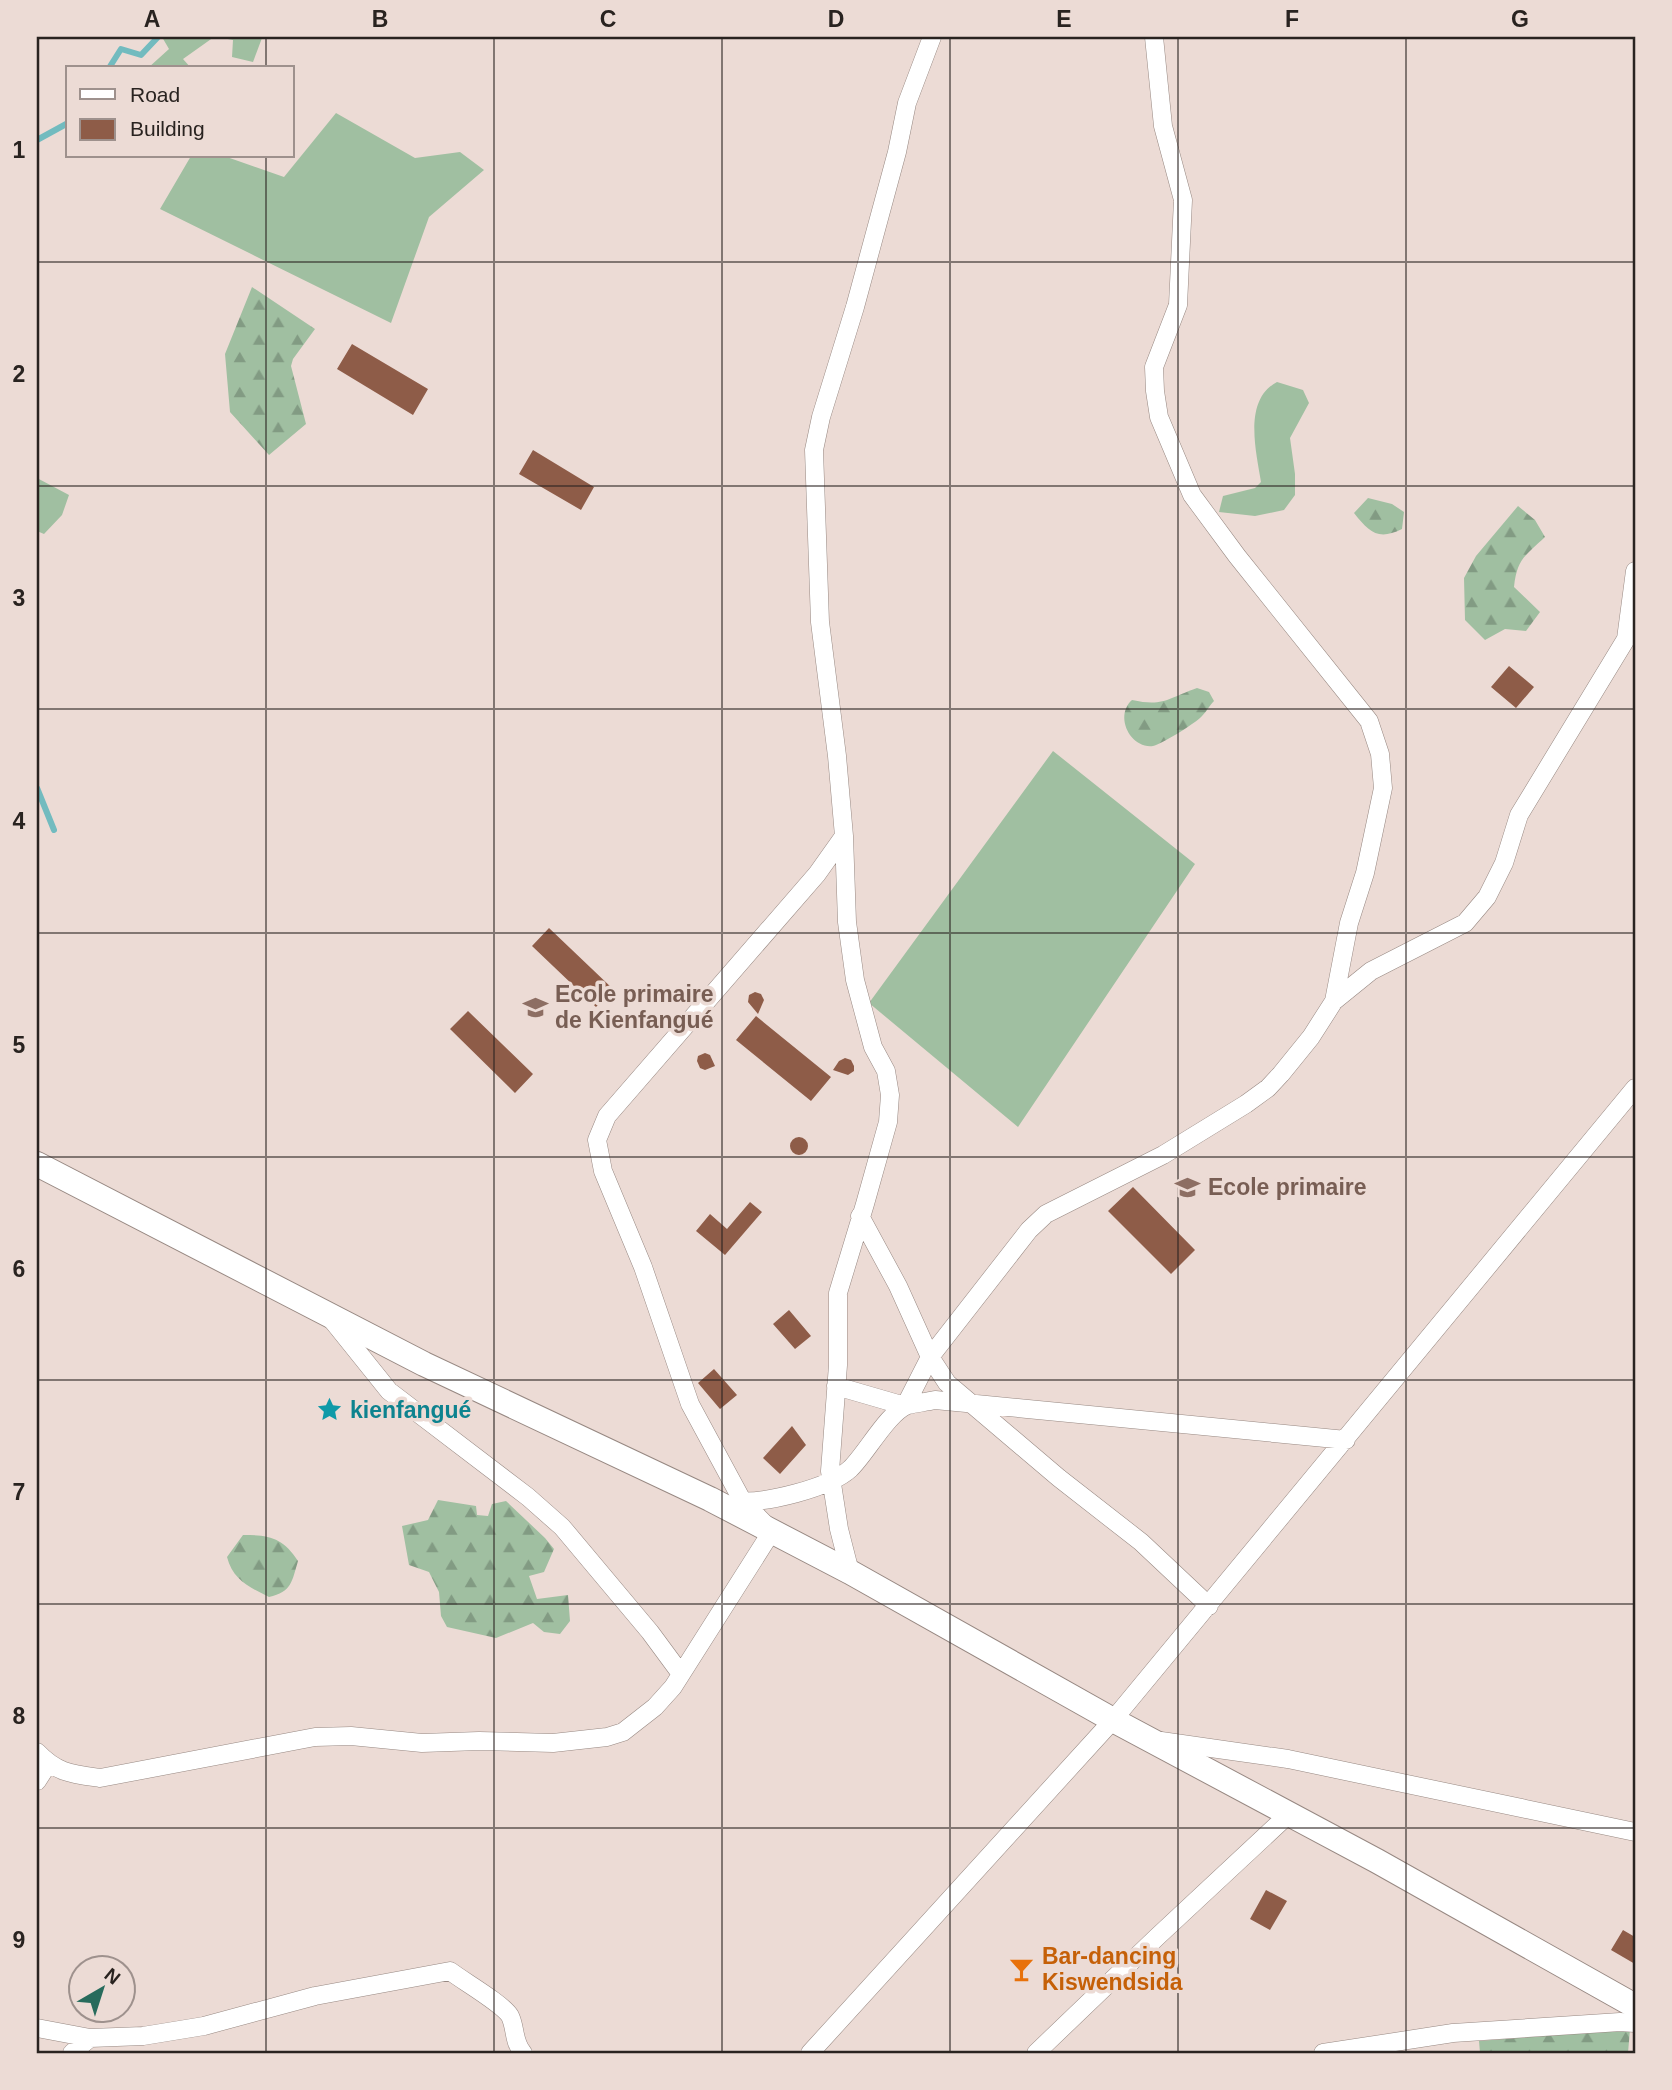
<svg xmlns="http://www.w3.org/2000/svg" width="1672" height="2090" font-family="Helvetica,sans-serif">
<style>
.grass{fill:#a0bfa1}
.forest{fill:url(#forest-firs)}
.lines{fill:none;stroke-linecap:round;stroke-linejoin:round}
.stream{stroke:#72bbbf;stroke-width:6}
.building{fill:#8e5c48}
.minor-casing{stroke:#978882;stroke-width:19}
.secondary-casing{stroke:#978882;stroke-width:26}
.minor{stroke:#fff;stroke-width:18}
.secondary{stroke:#fff;stroke-width:24}
.grid{fill:none;stroke:#292320;stroke-width:2;stroke-opacity:0.55}
.labels{text-anchor:middle;stroke-width:7;stroke-linejoin:round;paint-order:stroke}
.education-label{font-size:23px;font-weight:bold;fill:#785e54;stroke:#ecdbd5;text-anchor:start}
.culture-label{font-size:23px;font-weight:bold;fill:#0d838f;stroke:#ecdbd5;text-anchor:start}
.food-label{font-size:23px;font-weight:bold;fill:#c56008;stroke:#ecdbd5;text-anchor:start}
.neatline{fill:none;stroke:#292320;stroke-width:2.5}
.grid-label{font-size:23px;text-anchor:middle;font-weight:bold;fill:#292320}
</style>
<defs>
<pattern id="forest-firs" width="22" height="20" patternUnits="userSpaceOnUse" patternTransform="scale(1.75)"><rect width="22" height="20" fill="#a0bfa1"/><path d="M5 1l3.5 6h-7zM16 11l3.5 6h-7z" fill="#829b83"/></pattern>
</defs>
<rect width="100%" height="100%" fill="#ecdbd5"/>
<path class="grass" d="M 162,37 L 214,37 L 183,59 L 191,68 L 148,68 L 169,49 Z
M 217,37 L 262,37 L 262,38 L 253,62 L 232,57 L 233,40 Z
M 336,113 L 415,158 L 460,152 L 484,170 L 429,217 L 391,323 L 160,209 L 191,156 L 224,156 L 284,177 Z
M 1277,382 L 1303,390 L 1309,403 L 1290,438 L 1295,474 L 1295,495 L 1284,510 L 1255,516 L 1219,512 L 1223,496 L 1255,488 L 1261,482 C 1256,451 1243,400 1277,382 Z
M 37,478 L 69,495 L 62,515 L 44,534 L 37,531 Z
M 1053,751 L 1195,864 L 1018,1127 L 869,1003 Z"/>
<path class="forest" d="M 252,287 L 315,329 L 293,359 L 291,366 L 306,424 L 269,455 L 230,412 L 225,354 Z
M 1368,498 L 1392,504 L 1404,512 L 1402,529 C 1378,541 1369,532 1354,513 Z
M 1518,506 L 1535,520 L 1545,537 C 1525,556 1517,559 1514,587 L 1540,612 L 1526,631 L 1505,629 L 1485,640 L 1465,620 L 1464,578 L 1476,556 Z
M 1197,688 L 1209,692 L 1214,701 C 1209,706 1205,714 1200,718 C 1192,725 1162,744 1153,746 C 1130,749 1114,716 1132,700 C 1164,707 1168,698 1197,688 Z
M 438,1500 L 476,1506 L 477,1515 L 488,1516 L 492,1504 L 506,1501 L 545,1538 L 554,1549 L 544,1572 L 529,1576 L 537,1599 L 568,1595 L 570,1621 L 560,1634 L 544,1632 L 533,1623 L 496,1638 L 447,1627 L 441,1616 L 439,1592 L 429,1572 L 409,1565 L 402,1526 L 428,1520 Z
M 243,1535 C 270,1535 283,1538 298,1561 C 292,1581 292,1592 269,1597 C 249,1587 233,1580 227,1557 Z
M 1630,2029 L 1628,2053 L 1480,2053 L 1479,2041 Z"/>
<g class="lines">
<path class="stream" d="M 109,68 L 121,49 L 141,55 L 158,37
M 37,140 L 68,123
M 37,788 L 54,830"/>
</g>
<path class="building" d="M 352,344 L 428,389 L 413,415 L 337,369 Z
M 533,450 L 594,487 L 581,510 L 519,474 Z
M 1509,666 L 1534,687 L 1516,708 L 1491,687 Z
M 549,928 L 613,989 L 596,1007 L 532,946 Z
M 755,992 L 761,994 L 764,1000 L 758,1014 L 748,1002 L 749,995 Z
M 468,1011 L 533,1074 L 515,1093 L 450,1029 Z
M 756,1016 L 831,1077 L 811,1101 L 736,1040 Z
M 705,1053 L 710,1055 L 715,1066 L 705,1070 L 700,1068 L 697,1061 L 698,1056 Z
M 845,1058 L 851,1060 L 854,1066 L 854,1071 L 848,1075 L 833,1070 L 839,1061 Z
M790 1146a9 9 0 1 1 18 0a9 9 0 1 1-18 0Z
M 1133,1187 L 1195,1250 L 1171,1274 L 1108,1211 Z
M 750,1202 L 762,1212 L 725,1255 L 696,1231 L 710,1214 L 727,1229 Z
M 789,1310 L 811,1336 L 795,1349 L 773,1324 Z
M 714,1369 L 737,1395 L 720,1409 L 698,1383 Z
M 792,1426 L 806,1445 L 780,1474 L 763,1458 Z
M 1266,1890 L 1287,1901 L 1270,1930 L 1250,1919 Z
M 1623,1930 L 1635,1937 L 1635,1964 L 1611,1950 Z"/>
<g class="lines">
<defs>
<path id="minor" d="M 1154,37 L 1163,126 L 1183,200 L 1178,305 L 1154,367 L 1155,391 L 1159,417 L 1192,495 L 1237,556 L 1369,721 L 1380,754 L 1383,788 L 1365,873 L 1349,923 L 1334,1001
M 860,1216 L 898,1286 L 930,1357 L 947,1383 L 1059,1478 L 1141,1542 L 1209,1606
M 332,1320 L 389,1391 L 528,1497 L 562,1527 L 650,1632 L 681,1674
M 836,1386 L 905,1406 L 930,1357 L 1029,1230 L 1046,1214 L 1163,1155 L 1246,1104 L 1268,1088 L 1281,1074 L 1311,1037 L 1334,1001 L 1371,971 L 1465,923 L 1487,897 L 1504,863 L 1519,815 L 1626,639 L 1635,571
M 736,1501 C 765,1504 829,1488 850,1469 C 866,1454 888,1412 908,1405 C 917,1403 926,1402 935,1400 L 1346,1440
M 850,1572 L 839,1529 L 830,1471 L 838,1365 L 838,1293 L 865,1204 L 888,1122 L 890,1095 L 886,1071 L 873,1047 L 855,980 L 847,922 L 844,836 L 837,756 L 820,622 L 814,450 L 821,417 L 855,307 L 897,152 L 907,103 L 932,37
M 1161,1741 L 1288,1759 L 1635,1832
M 37,1752 C 57,1773 71,1774 100,1778 L 315,1737 L 351,1736 L 422,1743 L 479,1741 L 553,1743 L 607,1737 L 623,1732 L 655,1707 L 673,1687 L 772,1531 L 743,1502 L 690,1404 L 643,1267 L 603,1171 L 597,1140 L 607,1116 L 817,874 L 844,836
M 37,1781 L 48,1764
M 37,2028 L 90,2038
M 72,2053 L 90,2038 L 143,2036 L 204,2026 L 315,1996 L 450,1971 C 463,1981 503,2004 510,2016 C 516,2028 513,2042 523,2053
M 810,2053 L 1113,1720 L 1635,1088
M 1036,2053 L 1157,1937 L 1289,1814
M 1323,2053 L 1453,2033 L 1620,2022 L 1635,2023"/>
<path id="secondary" d="M 37,1164 L 424,1364 L 710,1499 L 850,1572 L 1113,1720 L 1377,1861 L 1635,2006"/>
</defs>
<use href="#minor" class="minor-casing"/>
<use href="#secondary" class="secondary-casing"/>
<use href="#minor" class="minor"/>
<use href="#secondary" class="secondary"/>
</g>
<path class="grid" d="M 266,37 L 266,68M 494,37 L 494,2053M 722,37 L 722,2053M 950,37 L 950,2053M 1178,37 L 1178,2053M 1406,37 L 1406,2053M 266,156 L 266,2053M 37,262 L 1635,262M 37,486 L 1635,486M 37,709 L 1635,709M 37,933 L 1635,933M 37,1157 L 1635,1157M 37,1380 L 1635,1380M 37,1604 L 1635,1604M 37,1828 L 1635,1828"/>
<defs>
<symbol id="school-bare" viewBox="-9 -9 18 18"><path d="M0-5L7-2L0 1L-7-2ZM-4 1L0 2.5L4 1V4Q0 6-4 4Z" fill="#8d6e63" stroke="#ecdbd5" stroke-width="2.5" paint-order="stroke"/></symbol>
<symbol id="sight-bare" viewBox="-9 -9 18 18"><path d="M0-6L1.8-2.2L6-1.7L2.9 1.2L3.7 5.4L0 3.3L-3.7 5.4L-2.9 1.2L-6-1.7L-1.8-2.2Z" fill="#0f9aa8" stroke="#ecdbd5" stroke-width="2.5" paint-order="stroke"/></symbol>
<symbol id="bar-bare" viewBox="-9 -9 18 18"><path d="M-6-5H6L.8 .8V4.5H3.5V6h-7V4.5H-.8V.8Z" fill="#e8710a" stroke="#ecdbd5" stroke-width="2.5" paint-order="stroke"/></symbol>
</defs>
<g fill-rule="evenodd">
<use href="#school-bare" x="518" y="990" width="35" height="35"/>
<use href="#school-bare" x="1170" y="1170" width="35" height="35"/>
<use href="#sight-bare" x="312" y="1392" width="35" height="35"/>
<use href="#bar-bare" x="1004" y="1952" width="35" height="35"/>
</g>
<g class="labels">
<g class="education-label">
<text x="555" y="1002">Ecole primaire<tspan x="555" dy="26">de Kienfangué</tspan></text>
<text x="1208" y="1195">Ecole primaire</text>
</g>
<g class="culture-label">
<text x="350" y="1418">kienfangué</text>
</g>
<g class="food-label">
<text x="1042" y="1964">Bar-dancing<tspan x="1042" dy="26">Kiswendsida</tspan></text>
</g>
</g>
<rect width="1672" height="2090" fill="none" stroke="#ecdbd5" stroke-width="77"/>
<rect x="66" y="66" width="228" height="91" fill="#ecdbd5" stroke="#9e918d" stroke-width="2"/>
<rect x="80" y="89" width="35" height="10" fill="#ffffff" stroke="#9e918d" stroke-width="2"/>
<text x="130" y="102" font-size="21" fill="#292320">Road</text>
<rect x="80" y="119" width="35" height="21" fill="#8e5c48" stroke="#9e918d" stroke-width="2"/>
<text x="130" y="136" font-size="21" fill="#292320">Building</text>
<g transform="translate(102 1989) rotate(39)"><circle r="33" fill="#ecdbd5" stroke="#9e918d" stroke-width="2"/>
<path d="M0-5L12 26L0 18L-12 26Z" fill="#276b5c"/>
<text y="-10" font-size="19" font-weight="bold" text-anchor="middle" fill="#292320">N</text>
</g>
<rect x="38" y="38" width="1596" height="2014" class="neatline"/>
<g class="grid-label">
<text x="152" y="27">A</text>
<text x="380" y="27">B</text>
<text x="608" y="27">C</text>
<text x="836" y="27">D</text>
<text x="1064" y="27">E</text>
<text x="1292" y="27">F</text>
<text x="1520" y="27">G</text>
<text x="19" y="158">1</text>
<text x="19" y="382">2</text>
<text x="19" y="606">3</text>
<text x="19" y="829">4</text>
<text x="19" y="1053">5</text>
<text x="19" y="1277">6</text>
<text x="19" y="1500">7</text>
<text x="19" y="1724">8</text>
<text x="19" y="1948">9</text>
</g>
</svg>
